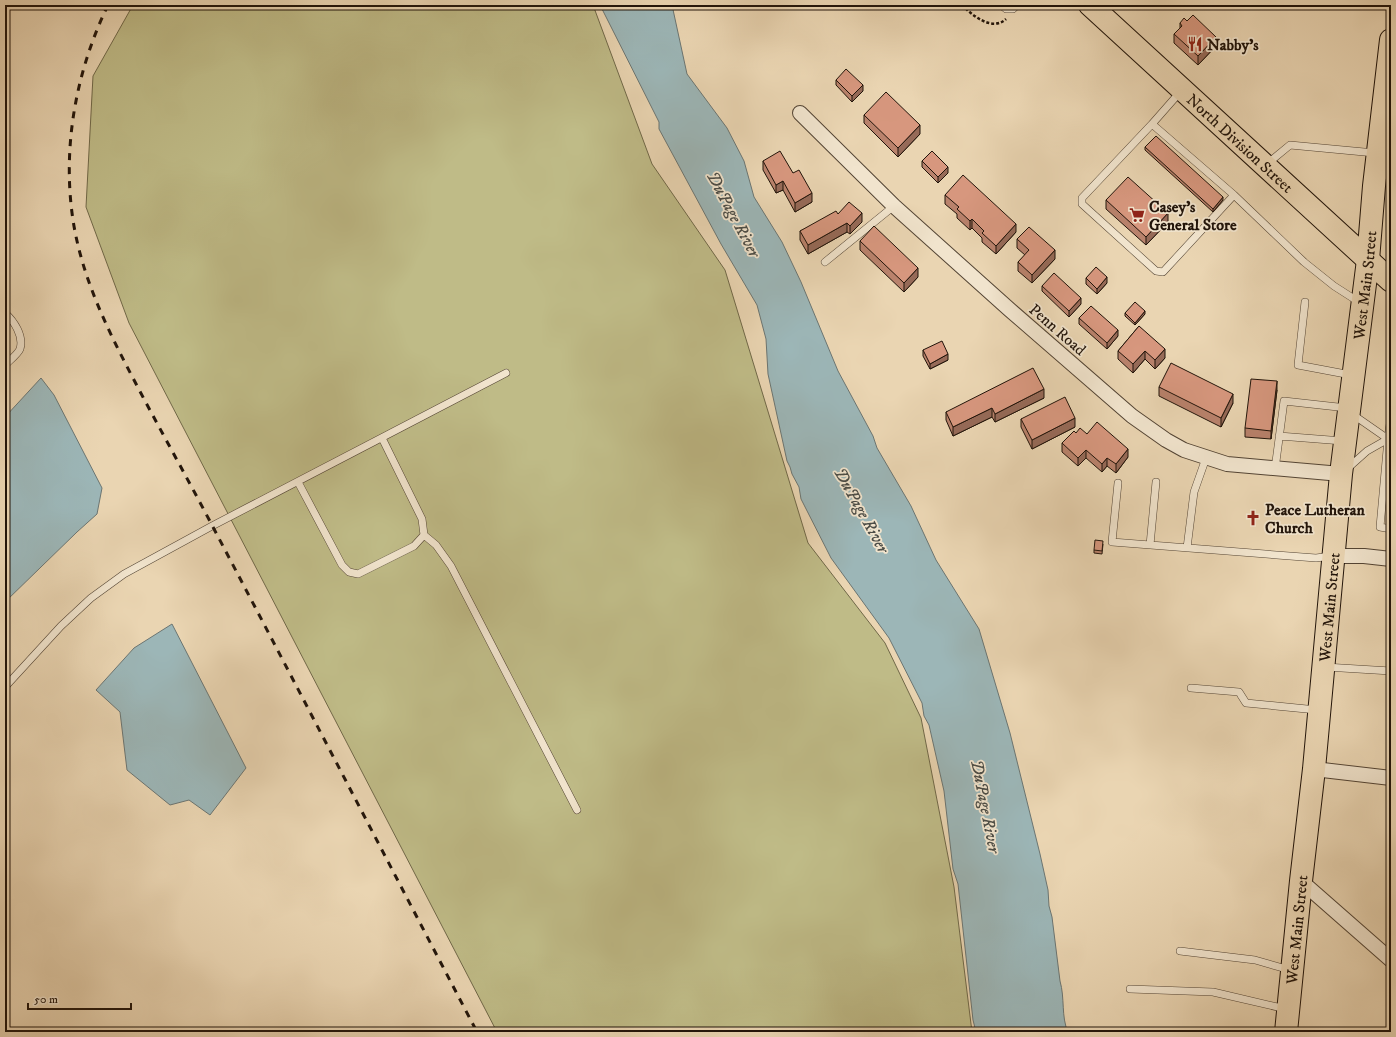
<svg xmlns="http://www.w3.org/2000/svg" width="1396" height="1037" font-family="'IM FELL DW Pica',serif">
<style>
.green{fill:#bfbb87;stroke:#706848}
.water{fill:#9cb6b7;stroke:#6b7572}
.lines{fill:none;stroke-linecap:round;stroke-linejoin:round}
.lane-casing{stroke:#534434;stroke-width:8}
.street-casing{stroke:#534434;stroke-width:16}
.primary-casing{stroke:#21140a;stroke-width:24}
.path{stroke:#21140a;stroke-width:2.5;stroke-dasharray:3 2;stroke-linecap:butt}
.lane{stroke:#f1e4cd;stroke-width:7}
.street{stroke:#f1e4cd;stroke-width:14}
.primary{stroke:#ead5b2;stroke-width:22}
.rail{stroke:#21140a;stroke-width:3;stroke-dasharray:7 7;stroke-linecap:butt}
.wall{fill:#b9826c;stroke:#21140a}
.shaded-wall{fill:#966a58;stroke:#21140a}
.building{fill:#d7977e;stroke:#21140a}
.labels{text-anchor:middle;stroke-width:3.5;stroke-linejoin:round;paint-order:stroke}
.poi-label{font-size:16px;font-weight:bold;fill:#21140a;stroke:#f1e4cd;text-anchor:start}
.street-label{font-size:16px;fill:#21140a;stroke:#f1e4cd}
.water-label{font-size:17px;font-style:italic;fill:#4c4d47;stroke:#f1e4cd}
</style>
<rect width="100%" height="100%" fill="#ead5b2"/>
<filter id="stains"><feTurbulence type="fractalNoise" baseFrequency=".005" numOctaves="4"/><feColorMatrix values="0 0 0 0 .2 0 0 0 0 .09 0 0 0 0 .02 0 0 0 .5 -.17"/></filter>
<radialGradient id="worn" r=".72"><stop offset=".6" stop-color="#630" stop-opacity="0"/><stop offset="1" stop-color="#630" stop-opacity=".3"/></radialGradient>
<path class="green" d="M 133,5 L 593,5 L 652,164 L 725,270 L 808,543 L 885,643 L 921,718 L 954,887 L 972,1032 L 497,1032 L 129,323 L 86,207 L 93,76 Z"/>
<path class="water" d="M 600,5 L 672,5 L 687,74 L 727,128 L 744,161 L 754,197 L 782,242 L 801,282 L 838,371 L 873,436 L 877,448 L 911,506 L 936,560 L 979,629 L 1010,733 L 1040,854 L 1048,890 L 1049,906 L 1052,917 L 1060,981 C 1065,998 1061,1017 1068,1032 L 976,1032 L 973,1020 L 958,884 L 953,869 L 944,791 L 929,725 L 924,716 L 922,703 L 889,638 L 831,558 L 801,499 L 799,487 L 792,474 L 790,467 L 787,461 L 768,374 L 766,339 L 757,305 L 721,244 L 659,129 L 659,122 Z
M 41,378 L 54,395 L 102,488 L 97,514 L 77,532 L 5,602 L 5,417 Z
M 172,624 L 246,768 L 210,815 L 189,800 L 170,805 L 127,770 L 120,712 L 96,690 L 134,648 Z"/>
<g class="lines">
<defs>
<path id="lane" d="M 1001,5 L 1006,9 L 1013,9 L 1017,5
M 1220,5 L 1225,6 L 1227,5
M 1181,91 L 1152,124 L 1234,195 L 1304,262 L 1334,286 L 1359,302
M 1152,124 L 1082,198 L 1082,204 L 1156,271 L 1163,272 L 1234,195
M 1267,164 L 1290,145 L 1375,153
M 825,262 L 894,206
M 1305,302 L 1298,365 L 1351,375
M 5,313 C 14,321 24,336 20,349 C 18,354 9,361 5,365
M 1352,414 L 1388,439
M 1391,416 L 1388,439 L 1380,527 L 1391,529
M 1279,436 L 1343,441
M 1348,468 L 1367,451 L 1388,439
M 1275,469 L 1284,401 L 1347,408
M 298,482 L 342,565 L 349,572 L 358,574 L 414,546 L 424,535 L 422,519 L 382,438
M 1118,483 L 1112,542 L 1316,558 L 1331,556
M 424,535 L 436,545 L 451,566 L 577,810
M 1150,545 L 1156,482
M 1187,548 L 1194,492 L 1206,458
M 1325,667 L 1391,671
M 5,687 L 61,626 L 91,598 L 124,574 L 212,526 L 506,373
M 1191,688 L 1239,692 L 1246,703 L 1317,710
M 1180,951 L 1255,960 L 1290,970
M 1130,989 L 1213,992 L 1286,1009"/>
<path id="street" d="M 800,113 L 894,206 L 1010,310 L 1132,416 L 1166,440 L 1184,450 L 1227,464 L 1341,474
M 1334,556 L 1364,556 L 1391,559
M 1314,769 L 1391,778
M 1301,881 L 1391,960"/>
<g id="primary">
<path id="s1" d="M 1090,5 L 1391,281"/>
<path id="s2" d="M 1286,1032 L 1301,881 L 1314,769 L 1341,474 L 1368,260 L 1374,186 L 1391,40"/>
</g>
</defs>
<use href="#lane" class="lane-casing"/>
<use href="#street" class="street-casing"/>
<use href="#primary" class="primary-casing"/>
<path class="path" d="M 962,5 C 972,15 992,32 1006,19"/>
<use href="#lane" class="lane"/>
<use href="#street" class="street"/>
<use href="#primary" class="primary"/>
<path class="rail" d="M 108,5 C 76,71 62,147 73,220 C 83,285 114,342 144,399 C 167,442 191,485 214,529 C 302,696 389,864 477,1032"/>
</g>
<path class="wall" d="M 1180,23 L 1216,46 L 1198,65 L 1174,43 L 1174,34 L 1180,28 Z
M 836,80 L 863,91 L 852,102 L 836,85 Z
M 864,115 L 920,134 L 898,157 L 864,123 Z
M 1145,147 L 1223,200 L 1213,212 L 1145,150 Z
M 763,161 L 793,173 L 812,202 L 795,212 L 783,190 L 776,193 L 763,170 Z
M 922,161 L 948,173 L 938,183 L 922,167 Z
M 945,195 L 1016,232 L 996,254 L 982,242 L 982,238 L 972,228 L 970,230 L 957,218 L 957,214 L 945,204 Z
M 1106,200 L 1168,222 L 1146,245 L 1106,209 Z
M 838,214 L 862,222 L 850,234 L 847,232 L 808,254 L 800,240 L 800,231 Z
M 1017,239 L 1055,259 L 1032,283 L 1018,271 L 1018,262 L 1025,255 L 1017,248 Z
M 860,241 L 918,277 L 904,292 L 860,250 Z
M 1086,278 L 1107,283 L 1097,294 L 1086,284 Z
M 1042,286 L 1081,304 L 1069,317 L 1042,291 Z
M 1125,313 L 1145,314 L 1135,325 L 1125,316 Z
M 1079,318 L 1118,336 L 1107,349 L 1079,324 Z
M 1139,326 L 1165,358 L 1155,369 L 1145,359 L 1133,373 L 1118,359 L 1118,351 Z
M 923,350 L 948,360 L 930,369 L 923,356 Z
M 1159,387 L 1233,403 L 1221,427 L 1159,396 Z
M 1277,390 L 1271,439 L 1245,437 L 1245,428 Z
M 1044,398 L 995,422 L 992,417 L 953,436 L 946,420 L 946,412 Z
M 1021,419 L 1075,427 L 1032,449 L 1021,427 Z
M 1076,433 L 1087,434 L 1128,457 L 1116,473 L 1107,466 L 1102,472 L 1086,458 L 1078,466 L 1062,452 L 1062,443 Z
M 1103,544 L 1102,554 L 1094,553 L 1094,550 Z"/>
<path class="shaded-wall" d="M 1216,37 L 1216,46 L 1198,65 L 1198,56 Z
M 863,85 L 863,91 L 852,102 L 852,96 Z
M 920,125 L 920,134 L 898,157 L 898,148 Z
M 948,167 L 948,173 L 938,183 L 938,177 Z
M 783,181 L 783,190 L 776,193 L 776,185 Z
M 812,193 L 812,202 L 795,212 L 795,203 Z
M 1223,197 L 1223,200 L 1213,212 L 1213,209 Z
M 862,213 L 862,222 L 850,234 L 850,226 Z
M 1168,213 L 1168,222 L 1146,245 L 1146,237 Z
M 972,219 L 972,228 L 970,230 L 970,221 Z
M 847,223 L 847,232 L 808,254 L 808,245 Z
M 1016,224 L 1016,232 L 996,254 L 996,246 Z
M 1055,250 L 1055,259 L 1032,283 L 1032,275 Z
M 918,268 L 918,277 L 904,292 L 904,283 Z
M 1107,277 L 1107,283 L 1097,294 L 1097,289 Z
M 1081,298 L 1081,304 L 1069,317 L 1069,311 Z
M 1145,311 L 1145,314 L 1135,325 L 1135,323 Z
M 1118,330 L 1118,336 L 1107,349 L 1107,343 Z
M 1165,349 L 1165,358 L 1155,369 L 1155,360 Z
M 1145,351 L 1145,359 L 1133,373 L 1133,364 Z
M 948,354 L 948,360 L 930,369 L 930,364 Z
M 1277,381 L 1277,390 L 1271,439 L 1271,431 Z
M 1044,389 L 1044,398 L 995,422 L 995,414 Z
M 1233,394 L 1233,403 L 1221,427 L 1221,418 Z
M 992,408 L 992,417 L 953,436 L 953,427 Z
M 1075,418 L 1075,427 L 1032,449 L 1032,440 Z
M 1128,449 L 1128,457 L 1116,473 L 1116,464 Z
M 1086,450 L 1086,458 L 1078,466 L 1078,458 Z
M 1107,458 L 1107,466 L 1102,472 L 1102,464 Z"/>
<path class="building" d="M 1193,15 L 1216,37 L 1198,56 L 1174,34 L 1182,26 L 1180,23 L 1184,18 L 1187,21 Z
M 846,69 L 863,85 L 852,96 L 836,80 Z
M 886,92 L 920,125 L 898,148 L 864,115 Z
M 1156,136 L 1223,197 L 1213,209 L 1145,147 Z
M 780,151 L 793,173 L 799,170 L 812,193 L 795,203 L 783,181 L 776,185 L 763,161 Z
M 932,151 L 948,167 L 938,177 L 922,161 Z
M 963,175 L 1016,224 L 996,246 L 982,233 L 984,231 L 972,219 L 970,221 L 957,209 L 959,207 L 945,195 Z
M 1128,177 L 1168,213 L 1146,237 L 1106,200 Z
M 849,202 L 862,213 L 850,226 L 847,223 L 808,245 L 800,231 L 836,211 L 838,214 Z
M 874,226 L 918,268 L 904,283 L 860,241 Z
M 1029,227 L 1055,250 L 1032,275 L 1018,262 L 1029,250 L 1017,239 Z
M 1096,267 L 1107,277 L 1097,289 L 1086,278 Z
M 1054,273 L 1081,298 L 1069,311 L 1042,286 Z
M 1135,302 L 1145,311 L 1135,323 L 1125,313 Z
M 1091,306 L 1118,330 L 1107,343 L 1079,318 Z
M 1139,326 L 1165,349 L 1155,360 L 1145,351 L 1133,364 L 1118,351 Z
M 942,341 L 948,354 L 930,364 L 923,350 Z
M 1171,363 L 1233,394 L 1221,418 L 1159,387 Z
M 1033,368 L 1044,389 L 995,414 L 992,408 L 953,427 L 946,412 Z
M 1251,379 L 1277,381 L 1271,431 L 1245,428 Z
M 1065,397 L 1075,418 L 1032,440 L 1021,419 Z
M 1097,422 L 1128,449 L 1116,464 L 1107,458 L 1102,464 L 1086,450 L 1078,458 L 1062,443 L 1074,431 L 1076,433 L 1080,428 L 1087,434 Z
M 1095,540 L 1103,541 L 1102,551 L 1094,550 Z"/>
<defs>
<symbol id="restaurant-bare" viewBox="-9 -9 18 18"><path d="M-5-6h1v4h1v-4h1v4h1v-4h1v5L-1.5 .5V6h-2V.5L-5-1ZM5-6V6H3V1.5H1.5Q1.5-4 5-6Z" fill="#8f2418" stroke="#f1e4cd" stroke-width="2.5" paint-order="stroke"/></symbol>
<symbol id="supermarket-bare" viewBox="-9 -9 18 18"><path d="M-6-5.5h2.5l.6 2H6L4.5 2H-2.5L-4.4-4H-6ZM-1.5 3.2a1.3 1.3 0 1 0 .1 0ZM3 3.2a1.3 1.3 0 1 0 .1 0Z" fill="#8f2418" stroke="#f1e4cd" stroke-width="2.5" paint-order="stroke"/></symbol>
<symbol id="church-bare" viewBox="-9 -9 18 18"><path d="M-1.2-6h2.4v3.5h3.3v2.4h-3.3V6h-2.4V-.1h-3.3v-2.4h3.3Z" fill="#8f2418" stroke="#f1e4cd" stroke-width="2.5" paint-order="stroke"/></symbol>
</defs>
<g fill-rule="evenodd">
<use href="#restaurant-bare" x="1184" y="33" width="22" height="22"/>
<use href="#supermarket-bare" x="1126" y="204" width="22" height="22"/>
<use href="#church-bare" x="1242" y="507" width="22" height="22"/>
</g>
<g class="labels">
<g class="poi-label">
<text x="1207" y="50">Nabby’s</text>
<text x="1149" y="212">Casey's<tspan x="1149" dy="18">General Store</tspan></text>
<text x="1265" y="515">Peace Lutheran<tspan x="1265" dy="18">Church</tspan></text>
</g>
<g class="street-label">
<text dy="6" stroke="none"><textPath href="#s1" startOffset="204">North Division Street</textPath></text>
<text dy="6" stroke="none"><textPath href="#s2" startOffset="751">West Main Street</textPath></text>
<text transform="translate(1058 329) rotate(41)" y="6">Penn Road</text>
<text dy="6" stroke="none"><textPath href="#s2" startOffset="427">West Main Street</textPath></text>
<text dy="6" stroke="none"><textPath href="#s2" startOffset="103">West Main Street</textPath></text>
</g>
<g class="water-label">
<text transform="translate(734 214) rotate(62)" y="6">DuPage River</text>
<text transform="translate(862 510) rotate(61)" y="6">DuPage River</text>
<text transform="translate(986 806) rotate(79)" y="6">DuPage River</text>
</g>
</g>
<rect width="1396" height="1037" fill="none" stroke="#ead5b2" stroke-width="20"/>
<rect x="6" y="6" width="1384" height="1025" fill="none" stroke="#21140a" stroke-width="2"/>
<rect x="10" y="10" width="1376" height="1017" fill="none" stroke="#21140a"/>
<path d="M28 1003v6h103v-6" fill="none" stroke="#21140a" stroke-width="2"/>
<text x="34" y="1003" font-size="12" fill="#21140a" stroke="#f1e4cd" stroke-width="3" paint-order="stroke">50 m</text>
<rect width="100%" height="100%" filter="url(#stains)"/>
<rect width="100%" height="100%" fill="url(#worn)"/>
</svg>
